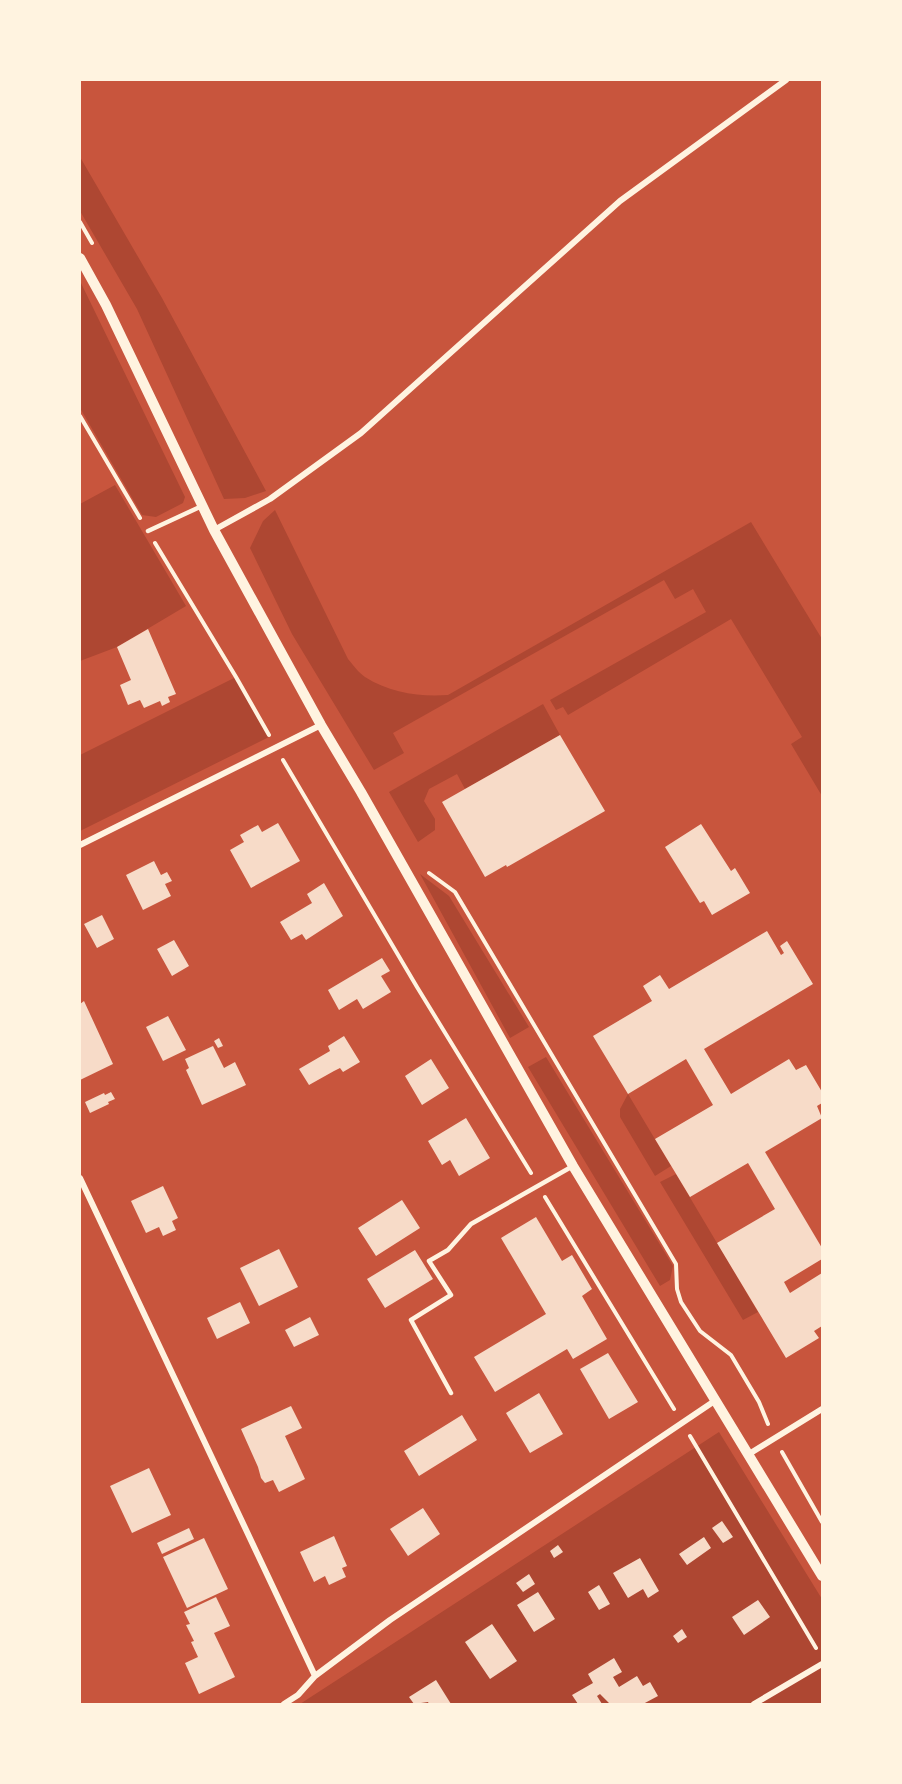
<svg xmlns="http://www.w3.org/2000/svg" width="902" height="1784" font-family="Rubik,sans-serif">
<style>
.green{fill:#ae4732}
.building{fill:#f7dbc8}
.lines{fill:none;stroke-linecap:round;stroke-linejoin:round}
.path{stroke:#fff3e0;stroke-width:4}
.service{stroke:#fff3e0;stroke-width:4.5}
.minor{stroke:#fff3e0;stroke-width:6}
.tertiary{stroke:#fff3e0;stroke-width:10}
</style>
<rect width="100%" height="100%" fill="#c8553d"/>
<path class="green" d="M 80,157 L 162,298 L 266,491 L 245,498 L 224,499 L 137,309 L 80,211 Z
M 80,281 L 185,497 L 183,503 L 156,517 L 142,515 L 80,408 Z
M 115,485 L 186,606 L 117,647 L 80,661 L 80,504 Z
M 275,510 L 348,659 C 353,665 359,673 365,677 C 390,693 420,697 448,695 L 751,522 L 822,639 L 822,796 L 791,744 L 802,737 L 731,619 L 568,715 L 563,707 L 556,710 L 550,700 L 706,612 L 693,589 L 675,599 L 664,580 L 393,733 L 404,753 L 374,770 L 292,634 L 250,548 L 263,521 Z
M 236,677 L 269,737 L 80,831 L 80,755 Z
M 543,704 L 560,735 L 465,789 L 457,774 L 429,789 L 424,801 L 435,819 L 435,830 L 418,842 L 389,792 Z
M 420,874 L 449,896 L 529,1027 L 510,1038 Z
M 546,1057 L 673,1266 L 670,1280 L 660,1286 L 528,1067 Z
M 628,1094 L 671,1166 L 655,1176 L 620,1117 L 620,1109 Z
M 676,1174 L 758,1312 L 743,1320 L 660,1182 Z
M 719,1432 L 822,1599 L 822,1704 L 300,1704 Z"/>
<path class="building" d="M 148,629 L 176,694 L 168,697 L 170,702 L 162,706 L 160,701 L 144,708 L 140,700 L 128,705 L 120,685 L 131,680 L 117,647 Z
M 560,735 L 605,811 L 507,867 L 506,865 L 485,877 L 442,802 Z
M 278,823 L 300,861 L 251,888 L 230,850 L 244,842 L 240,835 L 258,825 L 262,832 Z
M 701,824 L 731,871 L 735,868 L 750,893 L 712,915 L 704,901 L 700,903 L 665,847 Z
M 154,861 L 161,875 L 167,872 L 172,881 L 165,884 L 171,896 L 143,910 L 126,875 Z
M 324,883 L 343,916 L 306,940 L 302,934 L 291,940 L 280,922 L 312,903 L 307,894 Z
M 102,915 L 114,939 L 97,948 L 84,924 Z
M 767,931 L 781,955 L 784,953 L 780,946 L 787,941 L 813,984 L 704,1049 L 731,1094 L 789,1059 L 796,1070 L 806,1065 L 822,1092 L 822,1103 L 817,1106 L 822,1118 L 765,1152 L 822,1248 L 822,1259 L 784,1282 L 790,1293 L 822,1273 L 822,1326 L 814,1331 L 819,1338 L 786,1358 L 717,1243 L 775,1209 L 748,1163 L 690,1197 L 655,1139 L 713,1105 L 686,1059 L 628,1094 L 593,1036 L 652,1001 L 643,986 L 660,975 L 669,989 Z
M 174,940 L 189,966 L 172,976 L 157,949 Z
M 382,958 L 390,971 L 381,976 L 391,992 L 363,1009 L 357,999 L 339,1010 L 328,990 Z
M 84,1001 L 113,1064 L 80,1080 L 80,1004 Z
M 168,1016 L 186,1050 L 163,1061 L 146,1027 Z
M 344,1036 L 360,1062 L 343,1072 L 340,1068 L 334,1071 L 309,1085 L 299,1069 L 330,1051 L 328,1046 Z
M 219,1038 L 223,1046 L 218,1048 L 214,1041 Z
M 213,1046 L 224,1068 L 235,1062 L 246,1085 L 202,1105 L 186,1070 L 189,1068 L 185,1059 Z
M 431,1059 L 449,1088 L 422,1105 L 405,1076 Z
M 111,1092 L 115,1099 L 108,1102 L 109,1104 L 90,1113 L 85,1102 L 104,1093 L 105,1095 Z
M 466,1118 L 490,1158 L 459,1176 L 450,1160 L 442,1165 L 428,1141 Z
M 163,1186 L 178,1218 L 172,1221 L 176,1230 L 163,1236 L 159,1227 L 146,1233 L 131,1201 Z
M 402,1200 L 420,1228 L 376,1256 L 358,1228 Z
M 536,1217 L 562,1261 L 572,1255 L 592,1289 L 582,1296 L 607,1339 L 573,1359 L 567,1349 L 495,1392 L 474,1357 L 546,1314 L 501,1238 Z
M 279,1249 L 298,1287 L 259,1306 L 240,1268 Z
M 415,1250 L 433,1279 L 385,1308 L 367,1279 Z
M 240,1302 L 250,1323 L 217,1339 L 207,1318 Z
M 310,1317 L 319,1335 L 294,1347 L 285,1330 Z
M 608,1353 L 638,1402 L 609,1419 L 580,1369 Z
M 539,1393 L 563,1434 L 530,1453 L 506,1413 Z
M 291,1406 L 302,1428 L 285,1436 L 305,1479 L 279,1492 L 273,1480 L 265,1483 L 261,1478 L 258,1467 L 241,1429 Z
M 462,1415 L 477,1440 L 419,1476 L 404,1451 Z
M 149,1468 L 171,1515 L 132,1533 L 110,1486 Z
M 423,1508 L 440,1534 L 408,1556 L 390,1529 Z
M 722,1521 L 733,1537 L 723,1543 L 712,1528 Z
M 189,1528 L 194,1539 L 162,1554 L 157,1543 Z
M 334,1536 L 347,1566 L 342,1568 L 346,1577 L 329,1585 L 325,1576 L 314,1582 L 300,1552 Z
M 704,1537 L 711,1548 L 687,1565 L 679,1554 Z
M 204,1538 L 228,1589 L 187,1608 L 163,1557 Z
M 558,1545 L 563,1552 L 554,1558 L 550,1551 Z
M 640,1558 L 659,1591 L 648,1598 L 643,1589 L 628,1598 L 613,1573 Z
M 529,1574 L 535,1584 L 523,1592 L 516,1583 Z
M 599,1585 L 610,1604 L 599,1610 L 588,1592 Z
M 538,1592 L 555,1619 L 534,1632 L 517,1605 Z
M 216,1597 L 230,1626 L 214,1633 L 235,1677 L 199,1694 L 185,1663 L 198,1657 L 191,1642 L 194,1641 L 186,1625 L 190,1624 L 184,1612 Z
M 758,1600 L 770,1617 L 744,1635 L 732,1617 Z
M 492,1624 L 517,1661 L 490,1679 L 465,1642 Z
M 682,1629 L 687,1637 L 678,1643 L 673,1636 Z
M 614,1658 L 622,1672 L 613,1677 L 619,1687 L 637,1676 L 643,1686 L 650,1682 L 658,1696 L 643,1704 L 610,1704 L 600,1694 L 597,1696 L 602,1704 L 578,1704 L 572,1695 L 593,1683 L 588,1674 Z
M 436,1680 L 451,1704 L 429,1704 L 428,1702 L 414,1704 L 409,1697 Z"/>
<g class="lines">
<path class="path" d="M 80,222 L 92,243
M 80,416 L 140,518
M 155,543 L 236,677 L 269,735
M 283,760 L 417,987 L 531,1173
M 429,873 L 455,892 L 676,1264 L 677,1289 L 681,1302 L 700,1331 L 731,1355 L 759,1402 L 768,1424
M 545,1197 L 674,1409
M 690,1436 L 816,1648
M 782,1452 L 822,1522"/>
<path class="service" d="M 148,531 L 202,506
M 451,1393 L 411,1320 L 451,1295 L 429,1261 L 448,1250 L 471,1224 L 573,1166"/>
<path class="minor" d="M 214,530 L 270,499 L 361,433 L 620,201 L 786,80
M 80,845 L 321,725
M 80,1178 L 315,1676
M 749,1454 L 822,1409
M 284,1704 L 298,1695 L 315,1676 L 390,1620 L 716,1400
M 754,1704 L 822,1664"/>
<path class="tertiary" d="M 80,258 L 106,305 L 214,530 L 321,725 L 361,792 L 573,1166 L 822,1576"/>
</g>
<rect width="902" height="1784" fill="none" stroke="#fff3e0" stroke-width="162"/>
</svg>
